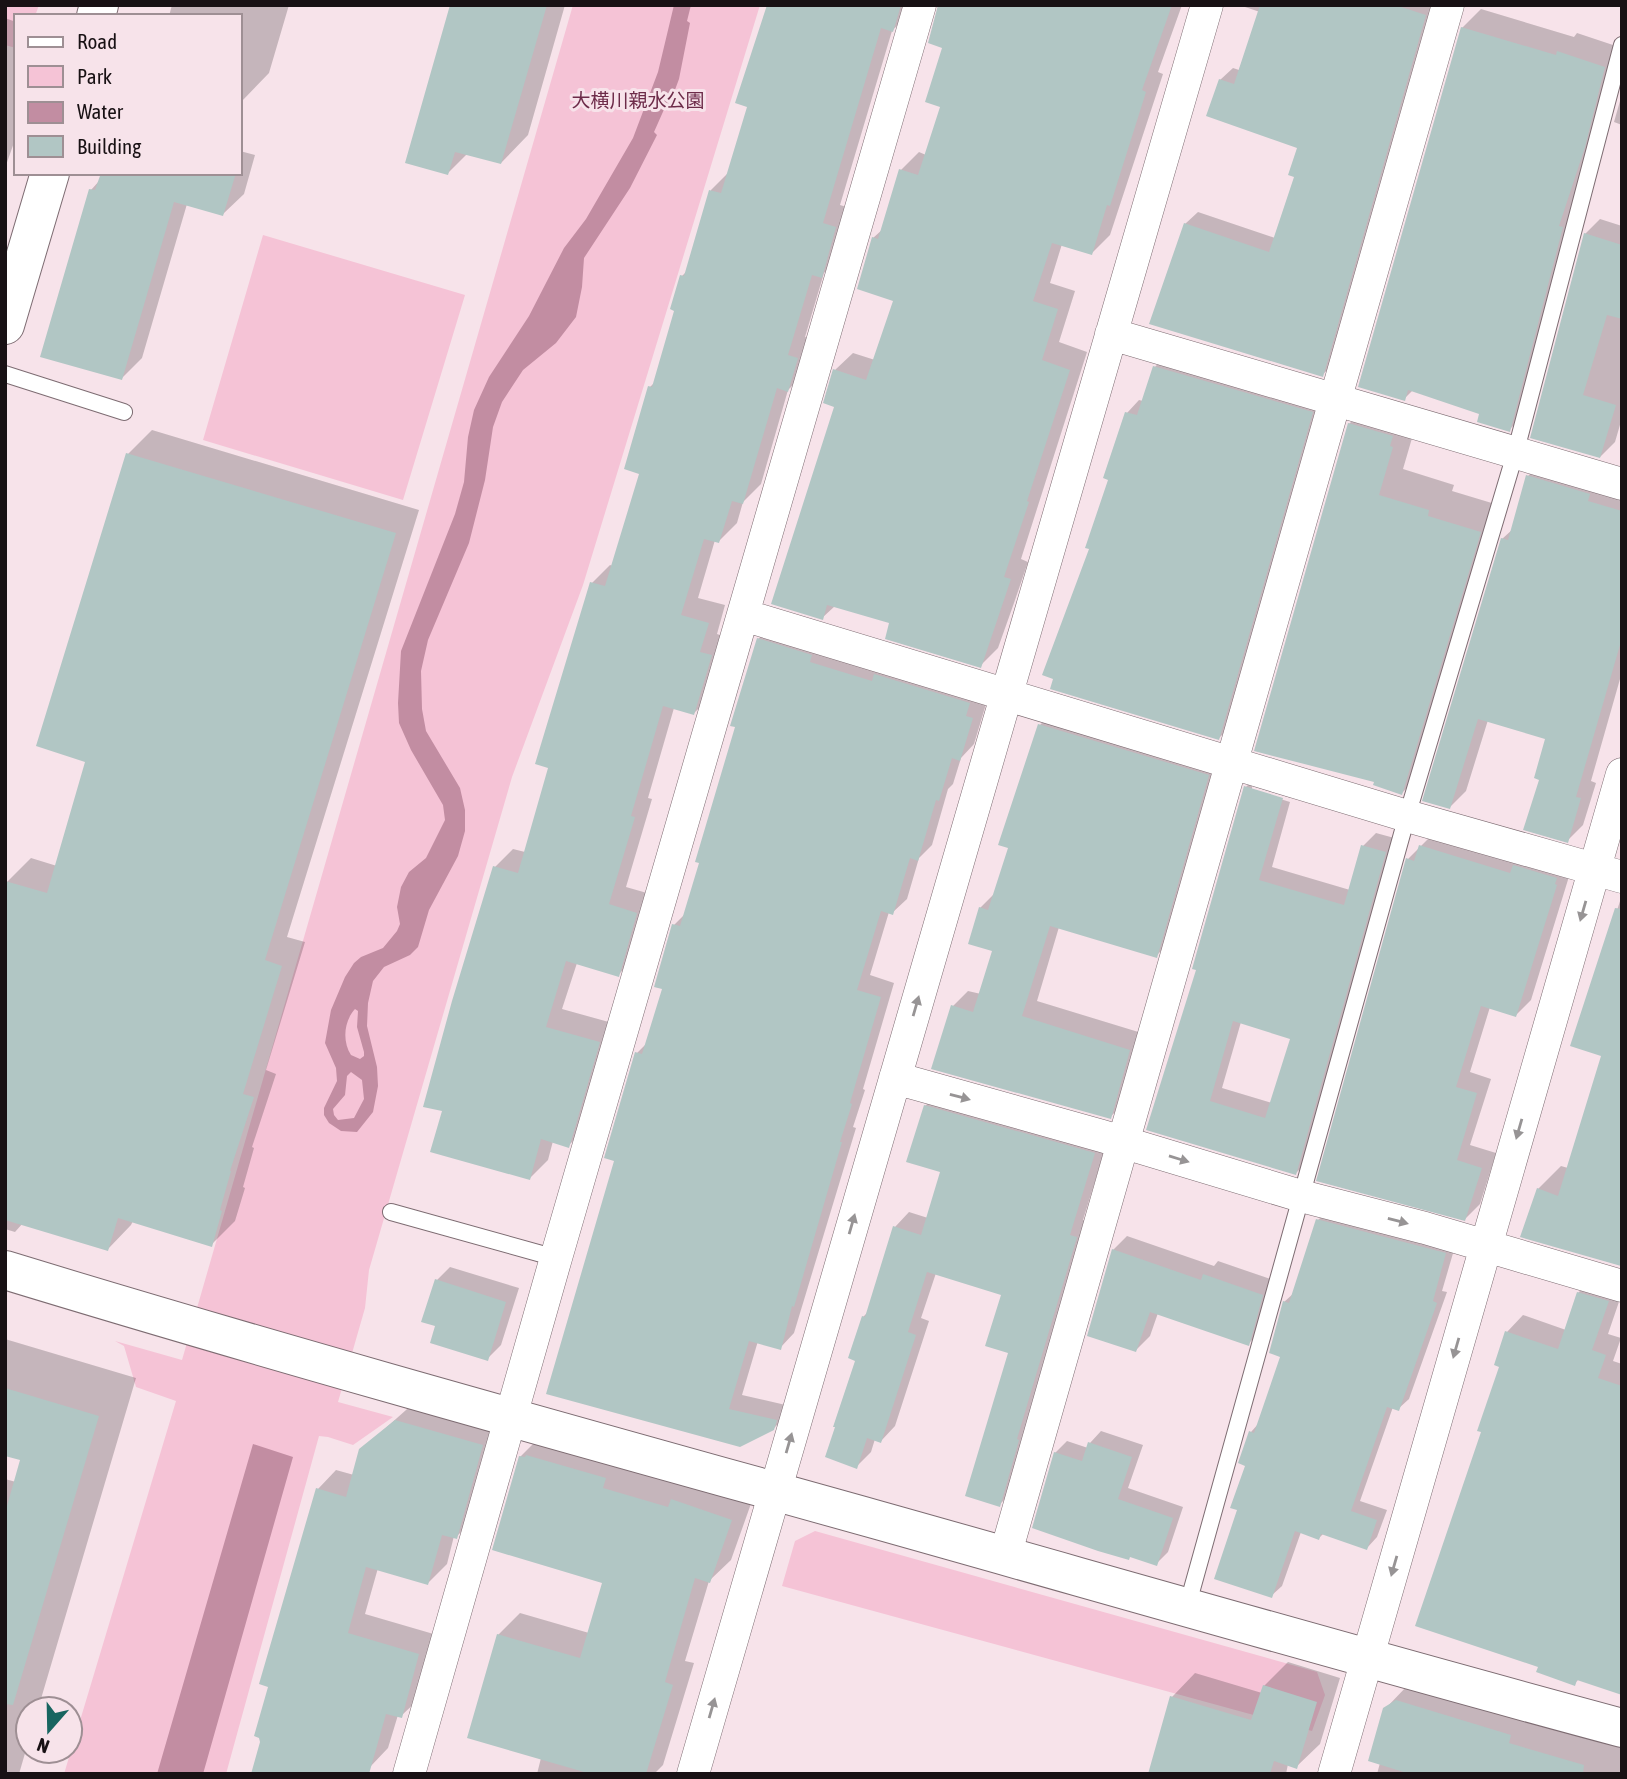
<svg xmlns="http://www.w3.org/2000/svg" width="1627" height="1779" font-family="'Asap Condensed','Noto Sans JP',sans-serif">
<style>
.green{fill:#f5c3d6}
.water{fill:#c28da2;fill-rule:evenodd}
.shadow{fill:#0003;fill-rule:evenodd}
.building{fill:#b1c6c4;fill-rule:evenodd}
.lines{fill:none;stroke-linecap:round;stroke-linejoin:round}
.service-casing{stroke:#7d6c72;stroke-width:18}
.minor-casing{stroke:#7d6c72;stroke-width:33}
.tertiary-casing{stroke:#7d6c72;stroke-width:40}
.service{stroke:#fff;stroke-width:16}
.minor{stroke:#fff;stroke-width:32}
.tertiary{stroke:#fff;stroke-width:38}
.oneway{fill:#979495}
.labels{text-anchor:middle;stroke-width:6;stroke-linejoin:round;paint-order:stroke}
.park-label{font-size:19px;fill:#6d2b49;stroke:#f7e3ea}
</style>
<rect width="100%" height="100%" fill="#f7e3ea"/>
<path class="green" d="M 5,5 L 39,5 L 35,16 L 16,16 L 16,48 L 5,45 Z
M 573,5 L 760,5 L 583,585 L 512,777 L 369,1270 L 365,1308 L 338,1402 L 393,1417 L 353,1445 L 328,1437 L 319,1436 L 226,1774 L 64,1774 L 176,1401 L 136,1387 L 124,1346 L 115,1341 L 182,1360 Z
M 263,235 L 465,295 L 403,500 L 203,440 Z
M 815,1531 L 1317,1672 L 1325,1695 L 1312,1731 L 782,1586 L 795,1541 Z"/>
<path class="water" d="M 674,5 L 691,5 L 687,21 L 690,23 L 679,79 L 669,106 L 666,105 L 654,132 L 657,135 L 630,188 L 584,258 L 582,287 L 576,317 L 556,343 L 523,370 L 502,402 L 493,427 L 485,480 L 469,543 L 428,640 L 421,671 L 422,709 L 426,731 L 460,788 L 465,810 L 465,831 L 458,856 L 429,910 L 418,947 L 410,955 L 384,967 L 373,981 L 368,1003 L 367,1026 L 377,1067 L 378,1086 L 373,1112 L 357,1132 L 341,1131 L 329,1123 L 324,1115 L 324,1108 L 337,1081 L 336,1068 L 325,1043 L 331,1010 L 345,977 L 354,963 L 361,957 L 383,948 L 397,931 L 400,924 L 397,907 L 401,887 L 409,872 L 426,858 L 445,820 L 443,805 L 411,750 L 399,723 L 398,703 L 401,651 L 455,514 L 464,482 L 468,437 L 474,410 L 489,377 L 529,316 L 564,248 L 586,219 L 633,138 L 658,72 ZM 355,1009 L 358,1011 L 357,1027 L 364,1052 L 364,1056 L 360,1059 L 351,1055 C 342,1041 344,1021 355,1009 ZM 351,1072 L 362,1080 L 364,1099 L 354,1118 L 338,1120 L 334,1115 L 333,1109 L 345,1095 L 347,1076 Z
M 253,1444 L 293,1457 L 203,1774 L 157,1774 Z"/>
<path class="shadow" d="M 172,5 L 289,5 L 269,73 L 242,101 L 240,100 L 240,16 L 169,16 Z
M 452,5 L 565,5 L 528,135 L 501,163 L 468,153 L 448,173 Z
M 768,5 L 912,5 L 910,12 L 892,31 L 840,205 L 853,209 L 839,258 L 824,273 L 805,337 L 815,340 L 806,372 L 788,390 L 761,484 L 743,502 L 737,523 L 719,541 L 715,540 L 698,598 L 725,605 L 717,634 L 729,638 L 712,696 L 694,713 L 674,708 L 648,798 L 652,799 L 626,887 L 654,895 L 636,957 L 618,975 L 577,963 L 562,1009 L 616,1024 L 586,1128 L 568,1146 L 553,1141 L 548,1160 L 530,1178 L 444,1110 L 495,867 L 513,849 L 525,852 L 550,767 L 592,583 L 610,565 L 613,566 L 641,472 L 650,387 L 656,381 L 677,309 L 682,276 L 688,270 L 711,190 L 729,172 L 749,105 Z
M 940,5 L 1182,5 L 1158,72 L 1163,74 L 1110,235 L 1092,253 L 1062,244 L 1050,283 L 1075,291 L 1059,342 L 1087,352 L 1021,559 L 1028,562 L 1014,603 L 998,648 L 980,666 L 891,622 L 835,606 L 822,618 L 836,406 L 835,370 L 853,353 L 875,360 L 895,300 L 873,238 L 883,229 L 901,170 L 919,152 L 926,155 L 942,106 L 945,47 Z
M 1239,5 L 1437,5 L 1335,363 L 1322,375 L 1185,224 L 1198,212 L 1275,238 L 1297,176 L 1299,146 L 1220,80 L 1233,68 L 1239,70 L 1260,12 Z
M 1481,9 L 1574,37 L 1577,33 L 1622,48 L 1528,411 L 1509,430 L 1481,413 L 1413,390 L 1404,399 L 1462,28 Z
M 5,18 L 16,22 L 16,137 L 5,168 Z
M 1622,94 L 1622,125 L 1614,122 Z
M 240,151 L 255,155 L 244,194 L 223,214 L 187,204 L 142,358 L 122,378 L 91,190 L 100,180 L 103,173 L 240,173 Z
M 1600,219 L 1622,226 L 1622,418 L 1615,442 L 1600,457 L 1532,437 L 1585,234 Z
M 1167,354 L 1324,400 L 1231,726 L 1219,738 L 1091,548 L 1127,413 L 1139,400 L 1143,401 L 1155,367 Z
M 1375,398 L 1417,421 L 1403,469 L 1454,485 L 1452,491 L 1505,507 L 1427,767 L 1402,793 L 1349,424 Z
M 152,430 L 419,510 L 287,937 L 305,942 L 266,1070 L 276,1074 L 252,1147 L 254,1148 L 243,1187 L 245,1188 L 235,1221 L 211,1245 L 133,1221 L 131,1225 L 108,1249 L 23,1223 L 15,1232 L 5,1229 L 5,887 L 7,882 L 31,858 L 57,866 L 88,761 L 128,454 Z
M 1544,460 L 1622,491 L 1622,672 L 1591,781 L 1596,783 L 1583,825 L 1567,841 L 1541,779 L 1547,738 L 1488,720 L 1466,791 L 1450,807 L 1502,539 L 1513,529 L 1528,476 Z
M 773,625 L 986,704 L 974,744 L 961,758 L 953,784 L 948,789 L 932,845 L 919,858 L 907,899 L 892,913 L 889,912 L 870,975 L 894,983 L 863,1089 L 865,1090 L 853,1127 L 856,1128 L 794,1333 L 780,1348 L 758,1341 L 742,1395 L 790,1406 L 788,1414 L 773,1429 L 740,1445 L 616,1160 L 637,1053 L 648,1042 L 664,988 L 674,925 L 687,912 L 737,726 L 758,639 Z
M 1056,709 L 1223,760 L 1172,940 L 1156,956 L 1059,927 L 1037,1001 L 1145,1034 L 1126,1102 L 1110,1117 L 953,1006 L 968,991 L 981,994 L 995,950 L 980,908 L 995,893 L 1010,847 L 1000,844 L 1040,725 Z
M 1259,773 L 1295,784 L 1291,798 L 1252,786 L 1252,790 L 1290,802 L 1272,867 L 1350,890 L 1363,846 L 1376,833 L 1398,839 L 1309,1160 L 1296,1173 L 1148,1129 L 1198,969 L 1246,787 ZM 1241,1022 L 1292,1038 L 1272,1103 L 1222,1088 Z
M 1436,831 L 1571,870 L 1531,1000 L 1516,1015 L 1490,1007 L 1470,1072 L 1491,1079 L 1470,1145 L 1496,1153 L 1480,1204 L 1465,1219 L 1408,859 Z
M 1622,895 L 1622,1265 L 1522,1236 L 1538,1189 L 1561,1166 L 1568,1168 L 1603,1054 L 1573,1045 Z
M 940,1091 L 1108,1139 L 1083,1220 L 1090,1223 L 1014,1490 L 999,1505 L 1010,1352 L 1003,1294 L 936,1273 L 921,1318 L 929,1321 L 895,1426 L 881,1441 L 875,1439 L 871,1452 L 856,1467 L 858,1360 L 863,1317 L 868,1312 L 895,1227 L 909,1212 L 928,1218 L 942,1171 L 925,1106 Z
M 1329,1209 L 1456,1243 L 1442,1291 L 1447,1292 L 1409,1399 L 1398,1409 L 1393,1407 L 1360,1501 L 1387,1510 L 1377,1537 L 1367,1548 L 1324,1533 L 1319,1538 L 1301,1532 L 1282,1586 L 1271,1596 L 1239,1509 L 1251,1432 L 1259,1423 L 1283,1355 L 1284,1302 L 1294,1293 L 1318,1220 Z
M 1127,1236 L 1214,1266 L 1218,1261 L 1276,1281 L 1262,1330 L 1248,1344 L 1158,1313 L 1150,1336 L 1136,1350 L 1113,1250 Z
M 450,1267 L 519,1288 L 501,1345 L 487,1359 L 437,1325 L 437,1280 Z
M 1595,1276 L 1622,1293 L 1608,1334 L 1621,1338 L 1613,1361 L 1622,1364 L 1622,1694 L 1579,1679 L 1574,1684 L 1540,1666 L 1483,1431 L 1501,1366 L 1507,1332 L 1523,1315 L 1566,1330 L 1578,1293 Z
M 5,1339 L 136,1378 L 38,1709 L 28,1709 L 28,1743 L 19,1774 L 5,1774 L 5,1479 L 16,1482 L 23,1459 L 5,1454 Z
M 415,1402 L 501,1427 L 475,1518 L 456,1537 L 454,1536 L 447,1564 L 428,1583 L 378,1568 L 365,1614 L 437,1635 L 420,1698 L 401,1716 L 398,1715 L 388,1748 L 370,1767 L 262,1742 L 318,1489 L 336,1470 L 354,1475 L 361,1450 Z
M 1101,1431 L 1143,1445 L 1128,1488 L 1183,1507 L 1168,1552 L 1156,1564 L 1055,1453 L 1067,1441 L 1088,1448 L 1090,1443 Z
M 542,1435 L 753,1498 L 731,1560 L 709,1581 L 685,1661 L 694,1663 L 663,1765 L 654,1774 L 598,1774 L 590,1772 L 589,1774 L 537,1774 L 541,1758 L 498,1635 L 520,1613 L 589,1633 L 604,1582 L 520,1457 Z
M 1288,1662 L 1340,1678 L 1320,1744 L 1296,1767 L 1288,1764 L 1286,1774 L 1150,1774 L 1172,1697 L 1195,1673 L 1262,1693 L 1264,1686 Z
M 1408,1685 L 1622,1747 L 1622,1774 L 1377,1774 L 1380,1763 L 1385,1709 Z"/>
<path class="building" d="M 450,5 L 547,5 L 501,164 L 455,152 L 448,175 L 405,163 Z
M 767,5 L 901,5 L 893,32 L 881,28 L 823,223 L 836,227 L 822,278 L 812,275 L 788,355 L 798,358 L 788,392 L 777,388 L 743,504 L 732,501 L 719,543 L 704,539 L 681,615 L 709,623 L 700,652 L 712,655 L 694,715 L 663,706 L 631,816 L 635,817 L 609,904 L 637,913 L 619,977 L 566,961 L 546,1027 L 600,1042 L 569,1148 L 541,1139 L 530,1180 L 430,1152 L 442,1111 L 423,1107 L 452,1001 L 493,866 L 518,873 L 548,768 L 535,764 L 590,582 L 605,586 L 639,474 L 624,469 L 648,386 L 652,387 L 674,311 L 670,309 L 680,275 L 684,276 L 709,190 L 721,193 L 747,107 L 735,103 Z
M 938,5 L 1172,5 L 1142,90 L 1146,92 L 1110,206 L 1107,205 L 1092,255 L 1052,243 L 1033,301 L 1058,309 L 1042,360 L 1070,370 L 1027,501 L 1029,502 L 1004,577 L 1011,579 L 981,668 L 885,639 L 889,623 L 827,605 L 823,620 L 771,604 L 834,407 L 823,403 L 833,369 L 866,380 L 893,301 L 857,289 L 872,237 L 878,239 L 899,169 L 918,175 L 940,107 L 925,102 L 942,48 L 928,43 Z
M 1260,5 L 1395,5 L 1426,15 L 1323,377 L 1149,324 L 1184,223 L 1269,252 L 1294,177 L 1288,175 L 1297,148 L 1206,116 L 1219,79 L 1234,84 Z
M 1461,27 L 1556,55 L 1557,51 L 1605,67 L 1585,147 L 1559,226 L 1563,227 L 1510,432 L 1477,422 L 1479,414 L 1408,390 L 1405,401 L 1358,387 Z
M 101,173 L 236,173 L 223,216 L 174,202 L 122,380 L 40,357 L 89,189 L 95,190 Z
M 1584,233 L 1622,245 L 1622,319 L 1607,315 L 1583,395 L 1616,405 L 1600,458 L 1530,438 Z
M 1153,366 L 1313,412 L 1219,740 L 1050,689 L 1053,679 L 1042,675 L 1089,549 L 1085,548 L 1108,480 L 1103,478 L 1125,412 L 1137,415 Z
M 1348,423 L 1393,436 L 1390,446 L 1393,447 L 1379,495 L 1429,510 L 1428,516 L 1481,532 L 1402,795 L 1373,785 L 1374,782 L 1254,751 Z
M 126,453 L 396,533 L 265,960 L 282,966 L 243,1094 L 254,1097 L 230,1171 L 231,1171 L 220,1210 L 222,1211 L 212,1247 L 118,1218 L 108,1251 L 5,1220 L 5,881 L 47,893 L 85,762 L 36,746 Z
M 1526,475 L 1590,494 L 1588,501 L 1622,511 L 1622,638 L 1576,797 L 1581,798 L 1568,843 L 1523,830 L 1539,780 L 1534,778 L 1545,739 L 1478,719 L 1450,809 L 1422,801 L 1501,538 L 1508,540 Z
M 757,638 L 812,655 L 810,662 L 872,681 L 874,674 L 970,703 L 966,716 L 973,718 L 960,761 L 952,758 L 939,801 L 936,800 L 918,861 L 910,858 L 893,915 L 881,911 L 857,990 L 881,997 L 850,1103 L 852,1104 L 840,1142 L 842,1142 L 794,1307 L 792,1306 L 781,1350 L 749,1341 L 729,1409 L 777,1420 L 774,1430 L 740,1447 L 546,1394 L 614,1161 L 604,1158 L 635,1052 L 642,1054 L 662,989 L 654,987 L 672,924 L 680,926 L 699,863 L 695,862 L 735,727 L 730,726 Z
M 1038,724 L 1209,775 L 1157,958 L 1050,926 L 1022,1016 L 1130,1050 L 1111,1119 L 931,1069 L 951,1005 L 973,1012 L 992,951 L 968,944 L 979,907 L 988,910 L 1008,848 L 998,845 Z
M 1244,786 L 1283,798 L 1259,880 L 1344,905 L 1361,845 L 1386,852 L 1296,1175 L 1146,1130 L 1196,970 L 1192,969 ZM 1233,1021 L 1290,1039 L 1265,1118 L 1210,1101 Z
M 1419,845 L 1510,873 L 1513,865 L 1557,878 L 1555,884 L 1557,885 L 1516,1017 L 1481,1006 L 1456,1087 L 1477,1093 L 1457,1160 L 1482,1168 L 1465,1221 L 1316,1181 L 1406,858 L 1414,861 Z
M 1615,908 L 1622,909 L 1621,1266 L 1520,1237 L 1537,1188 L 1558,1196 L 1601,1056 L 1570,1046 Z
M 924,1105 L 1095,1153 L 1070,1235 L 1077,1237 L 1017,1439 L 1019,1440 L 1000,1507 L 965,1496 L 1008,1353 L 985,1346 L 1001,1295 L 927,1272 L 908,1332 L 916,1335 L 881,1443 L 867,1438 L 857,1469 L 825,1457 L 835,1427 L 833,1427 L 855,1361 L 848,1358 L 862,1316 L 865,1317 L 893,1226 L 921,1235 L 940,1172 L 906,1162 Z
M 1316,1219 L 1446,1253 L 1433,1301 L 1437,1303 L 1399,1411 L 1387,1407 L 1351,1511 L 1377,1520 L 1367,1550 L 1321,1534 L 1319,1540 L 1295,1531 L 1272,1598 L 1214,1579 L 1237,1510 L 1230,1508 L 1245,1466 L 1238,1463 L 1249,1431 L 1254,1433 L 1280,1357 L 1269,1353 L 1283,1301 L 1289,1303 Z
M 1112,1249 L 1201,1280 L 1203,1274 L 1263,1295 L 1249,1346 L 1150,1312 L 1136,1352 L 1087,1336 Z
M 435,1279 L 506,1302 L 488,1361 L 430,1343 L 435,1326 L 421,1322 Z
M 1577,1292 L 1609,1301 L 1592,1350 L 1606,1355 L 1598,1378 L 1622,1386 L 1622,1695 L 1577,1680 L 1575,1686 L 1536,1672 L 1538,1667 L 1415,1626 L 1481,1432 L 1477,1431 L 1499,1367 L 1494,1365 L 1505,1331 L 1558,1349 Z
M 5,1388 L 99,1416 L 13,1705 L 5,1704 L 5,1513 L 20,1460 L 5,1456 Z
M 395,1420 L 483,1445 L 457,1539 L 442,1535 L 428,1585 L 366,1567 L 348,1633 L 419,1654 L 402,1718 L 386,1714 L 369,1774 L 251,1774 L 260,1742 L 259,1738 L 254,1736 L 268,1687 L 259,1684 L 316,1488 L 346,1497 L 359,1449 Z
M 1088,1442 L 1132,1457 L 1118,1499 L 1173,1518 L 1157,1566 L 1130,1557 L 1129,1560 L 1098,1551 L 1032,1528 L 1054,1452 L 1082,1461 Z
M 526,1455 L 606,1478 L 603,1488 L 668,1507 L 671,1499 L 732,1520 L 710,1583 L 695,1578 L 665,1682 L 673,1685 L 646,1774 L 591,1774 L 467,1738 L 497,1634 L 580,1658 L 602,1583 L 492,1550 L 519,1456 L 525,1457 Z
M 1263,1685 L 1317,1702 L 1297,1769 L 1274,1761 L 1270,1774 L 1148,1774 L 1170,1696 L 1251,1720 Z
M 1396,1700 L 1511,1735 L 1509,1743 L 1584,1765 L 1583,1774 L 1410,1774 L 1368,1761 L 1383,1708 Z"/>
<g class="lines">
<defs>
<path id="service" d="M 5,374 L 124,412
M 391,1212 L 556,1258
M 1187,1607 L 1407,816 L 1515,454 L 1622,45"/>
<path id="minor" d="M 1111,334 L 1622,484
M 743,615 L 1407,816 L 1622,877
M 895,1078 L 1102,1136 L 1301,1196 L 1425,1228 L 1622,1286
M 1005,1556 L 1448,5
M 409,1774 L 556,1258 L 920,5
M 693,1774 L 1207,5
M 1334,1774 L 1622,774"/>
<path id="tertiary" d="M 96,16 L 99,5
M 5,325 L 50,173
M 5,1270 C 293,1358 584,1438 874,1519 C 1123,1589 1372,1661 1622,1728"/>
</defs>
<use href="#service" class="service-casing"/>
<use href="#minor" class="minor-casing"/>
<use href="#tertiary" class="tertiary-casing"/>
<use href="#service" class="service"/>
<use href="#minor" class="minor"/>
<use href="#tertiary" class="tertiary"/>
</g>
<defs><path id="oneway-solid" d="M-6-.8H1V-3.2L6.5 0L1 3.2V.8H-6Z" transform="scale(1.75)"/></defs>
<g class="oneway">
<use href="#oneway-solid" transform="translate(1583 911) rotate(106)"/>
<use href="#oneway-solid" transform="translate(916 1006) rotate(-74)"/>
<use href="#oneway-solid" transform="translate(960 1097) rotate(15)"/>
<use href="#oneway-solid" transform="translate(1519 1129) rotate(106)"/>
<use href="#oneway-solid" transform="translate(1179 1159) rotate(17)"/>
<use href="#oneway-solid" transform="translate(1398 1221) rotate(15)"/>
<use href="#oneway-solid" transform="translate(852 1224) rotate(-74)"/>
<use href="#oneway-solid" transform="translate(1456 1348) rotate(106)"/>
<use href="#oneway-solid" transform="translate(789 1443) rotate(-74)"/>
<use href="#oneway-solid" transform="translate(1394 1566) rotate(106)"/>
<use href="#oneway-solid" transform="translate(712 1708) rotate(-74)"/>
</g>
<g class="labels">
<g class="park-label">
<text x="638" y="107">大横川親水公園</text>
</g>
</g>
<rect width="1627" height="1779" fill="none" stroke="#181114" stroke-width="14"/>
<rect x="14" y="14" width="228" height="161" fill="#f7e3ea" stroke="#9e8f94" stroke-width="2"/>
<rect x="28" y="37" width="35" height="10" fill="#ffffff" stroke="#9e8f94" stroke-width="2"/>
<text x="77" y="49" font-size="21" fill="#181114">Road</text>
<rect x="28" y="66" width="35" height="21" fill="#f5c3d6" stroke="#9e8f94" stroke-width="2"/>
<text x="77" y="84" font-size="21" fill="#181114">Park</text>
<rect x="28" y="102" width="35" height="21" fill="#c28da2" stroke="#9e8f94" stroke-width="2"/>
<text x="77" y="119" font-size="21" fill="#181114">Water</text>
<rect x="28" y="136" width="35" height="21" fill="#b1c6c4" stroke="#9e8f94" stroke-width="2"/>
<text x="77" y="154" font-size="21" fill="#181114">Building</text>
<g transform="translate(49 1730) rotate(200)"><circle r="33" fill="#f7e3ea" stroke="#9e8f94" stroke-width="2"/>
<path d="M0-5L12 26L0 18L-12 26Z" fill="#186560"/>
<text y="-10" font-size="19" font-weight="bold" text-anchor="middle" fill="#181114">N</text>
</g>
</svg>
